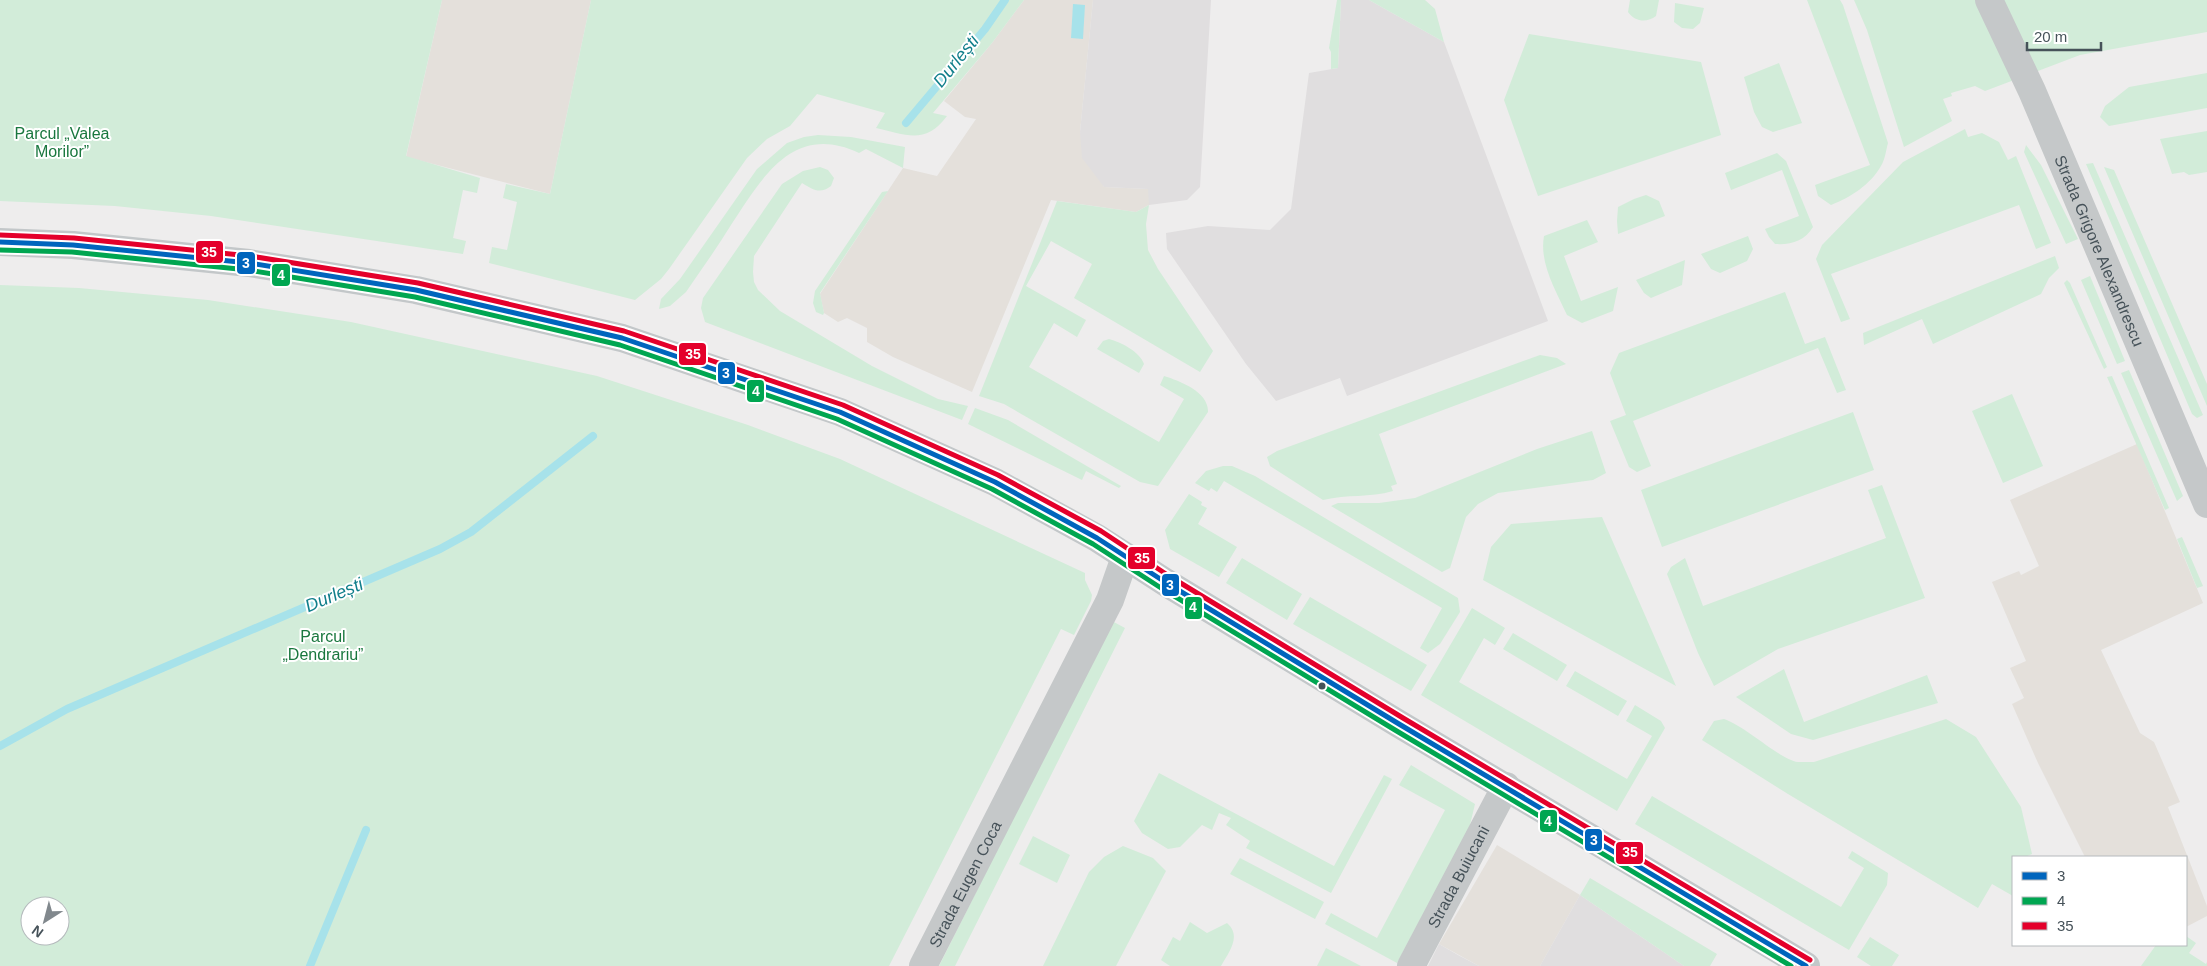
<svg xmlns="http://www.w3.org/2000/svg" width="2207" height="966" font-family="Arial,sans-serif">
<style>
.commercial{fill:#e4e0db}
.education{fill:#e0dedf}
.green{fill:#d2ecd9;fill-rule:evenodd}
.water{fill:#a7e2ea}
.lines{fill:none;stroke-linecap:round;stroke-linejoin:round}
.stream{stroke:#a7e2ea;stroke-width:8}
.minor{stroke:#c5c8c9;stroke-width:28}
.tertiary{stroke:#c5c8c9;stroke-width:28}
.primary{stroke:#c3c7c9;stroke-width:28}
.bus-1-casing{stroke:#fff;stroke-width:9}
.bus-2-casing{stroke:#fff;stroke-width:9}
.bus-3-casing{stroke:#fff;stroke-width:9}
.bus-1{stroke:#0065bd;stroke-width:5}
.bus-2{stroke:#00a651;stroke-width:5}
.bus-3{stroke:#e4002b;stroke-width:5}
.bus-dot{fill:#465259;stroke:#fff;stroke-width:2}
.labels{text-anchor:middle;stroke-width:4;stroke-linejoin:round;paint-order:stroke}
.park-label{font-size:16px;fill:#19773e;stroke:#fff}
.street-label{font-size:16px;fill:#465259;stroke:#fff}
.water-label{font-size:18px;font-style:italic;fill:#117f8b;stroke:#fff}
.line-badge{stroke:#fff;stroke-width:2}
.badge-label{font-size:14px;text-anchor:middle;font-weight:bold;fill:#fff}
</style>
<rect width="100%" height="100%" fill="#eeeded"/>
<path class="commercial" d="M 442,0 L 591,0 L 550,194 L 406,157 Z
M 1024,0 L 1093,0 L 1080,132 L 1104,187 L 1149,189 L 1149,205 L 1136,212 L 1051,200 L 972,392 L 893,357 L 867,342 L 867,328 L 847,318 L 838,322 L 824,313 L 820,294 L 903,168 L 937,176 L 976,119 L 965,117 L 944,101 L 992,43 Z
M 2137,444 L 2203,603 L 2101,650 L 2140,733 L 2154,742 L 2180,802 L 2168,807 L 2207,906 L 2207,916 L 2186,927 L 2186,857 L 2085,857 L 2038,763 L 2012,704 L 2024,698 L 2010,668 L 2026,661 L 1992,582 L 2019,571 L 2021,575 L 2039,566 L 2010,500 Z
M 1497,845 L 1580,895 L 1540,966 L 1479,966 L 1439,944 Z"/>
<path class="education" d="M 1093,0 L 1211,0 L 1200,187 L 1187,200 L 1149,205 L 1148,189 L 1104,187 L 1082,158 L 1080,132 Z
M 1341,0 L 1369,0 L 1444,42 L 1548,321 L 1347,396 L 1340,378 L 1276,401 L 1246,364 L 1167,249 L 1166,233 L 1208,226 L 1270,230 L 1291,209 L 1309,73 L 1338,68 Z
M 1580,895 L 1684,966 L 1540,966 Z
M 1439,944 L 1458,955 L 1479,966 L 1428,966 Z"/>
<path class="green" d="M 0,0 L 442,0 L 406,156 L 480,178 L 477,193 L 463,190 L 453,238 L 466,241 L 463,254 L 211,216 L 115,206 L 0,201 Z
M 591,0 L 1024,0 L 992,43 L 933,113 L 947,116 C 926,145 906,135 876,128 L 885,113 L 817,94 L 790,126 L 767,139 L 747,158 L 669,269 L 661,279 L 635,300 L 489,263 L 492,247 L 507,250 L 517,202 L 503,198 L 506,184 L 550,194 Z
M 1337,0 L 1341,0 L 1338,68 L 1331,69 L 1331,52 L 1329,48 Z
M 1369,0 L 1425,0 L 1435,9 L 1444,42 Z
M 1630,0 L 1659,0 L 1656,16 C 1647,23 1635,22 1628,12 Z
M 1807,0 L 1840,0 L 1843,5 L 1888,143 C 1886,150 1885,160 1881,166 C 1871,184 1850,198 1831,205 L 1818,196 L 1815,185 L 1870,165 Z
M 1854,0 L 2207,0 L 2207,32 L 2080,55 L 1985,91 L 1975,86 L 1951,93 L 1952,96 L 1943,99 L 1952,121 L 1904,147 L 1867,30 Z
M 1675,3 L 1704,8 L 1700,23 L 1693,29 L 1682,28 L 1674,22 Z
M 1529,34 L 1701,62 L 1721,135 L 1538,196 L 1504,100 Z
M 1779,63 L 1802,123 L 1773,132 L 1762,127 L 1754,112 L 1744,77 Z
M 2207,73 L 2207,108 L 2109,126 L 2100,117 L 2105,106 L 2129,87 Z
M 1965,129 L 1968,137 L 1982,133 L 1999,142 L 2008,160 L 2016,156 L 2051,243 L 2036,249 L 2019,205 L 1831,274 L 1850,319 L 1841,322 L 1816,259 L 1822,245 L 1903,162 Z
M 2207,131 L 2207,172 L 2189,175 L 2184,172 L 2172,174 L 2160,139 Z
M 818,135 L 851,137 L 905,147 L 903,168 L 866,149 L 859,153 C 793,122 762,178 731,225 C 717,248 701,270 686,292 L 670,306 L 659,309 L 661,299 L 680,279 L 757,169 L 787,143 L 804,137 Z
M 2026,145 L 2041,165 L 2078,239 L 2066,244 L 2024,152 Z
M 1777,153 L 1786,161 L 1813,227 C 1805,241 1791,245 1775,244 L 1769,237 L 1765,229 L 1799,216 L 1782,170 L 1731,190 L 1725,173 Z
M 2093,163 L 2203,415 L 2197,418 L 2192,414 L 2086,164 Z
M 820,167 L 828,170 L 834,178 L 831,186 C 820,195 812,189 802,183 L 754,256 L 753,272 L 754,282 L 758,290 L 780,311 L 872,366 L 938,399 L 968,406 L 962,420 L 705,322 L 701,308 L 703,298 L 782,184 L 803,171 Z
M 2104,167 L 2114,170 L 2207,384 L 2207,406 Z
M 888,191 L 820,293 L 824,313 L 823,315 L 816,312 L 813,303 L 815,291 L 882,192 Z
M 1646,195 L 1659,201 L 1665,216 L 1618,234 L 1617,221 L 1618,207 L 1634,199 Z
M 1057,201 L 1136,212 L 1149,205 L 1146,224 L 1148,250 L 1158,269 L 1213,351 L 1200,372 L 1074,298 L 1092,264 L 1051,241 L 1026,286 L 1086,320 L 1077,337 L 1054,323 L 1029,367 L 1159,442 L 1184,399 L 1160,385 L 1164,376 C 1180,381 1209,392 1208,412 L 1158,486 L 1140,482 L 1004,404 L 979,396 Z
M 1587,220 L 1598,242 L 1564,256 L 1581,301 L 1618,287 L 1613,311 L 1582,323 L 1567,315 C 1556,291 1539,263 1544,236 Z
M 1748,236 L 1753,249 L 1747,261 L 1720,273 L 1711,269 L 1701,254 Z
M 2055,256 L 2059,268 L 2049,278 L 2041,294 L 1933,344 L 1922,319 L 1864,345 L 1863,333 Z
M 1685,260 L 1682,285 L 1651,298 L 1644,293 L 1636,280 Z
M 2090,276 L 2125,361 L 2117,364 L 2081,280 Z
M 2067,280 L 2070,283 L 2107,367 L 2104,369 L 2064,283 Z
M 0,285 L 79,288 L 208,300 L 351,322 L 597,376 L 748,425 L 840,459 L 1085,573 L 1085,580 L 1092,595 L 1091,601 L 1074,635 L 1061,629 L 889,966 L 0,966 ZM 30,906 L 60,906 L 60,936 L 30,936 Z
M 1785,292 L 1805,344 L 1825,337 L 1846,390 L 1837,393 L 1818,348 L 1633,421 L 1651,466 L 1637,472 L 1629,467 L 1610,421 L 1626,415 L 1610,373 L 1619,353 Z
M 1109,339 C 1121,342 1140,352 1144,364 L 1139,373 L 1097,349 L 1103,341 Z
M 1540,355 L 1557,358 L 1566,364 L 1379,434 L 1397,484 L 1391,486 L 1393,491 C 1369,498 1348,494 1323,500 L 1270,466 L 1267,457 L 1277,451 Z
M 2129,370 L 2183,496 L 2177,501 L 2121,373 Z
M 2112,376 L 2169,508 L 2165,510 L 2107,377 Z
M 2012,394 L 2043,466 L 2003,483 L 1972,411 Z
M 975,408 L 1008,420 L 1121,486 L 1119,488 L 1086,471 L 1082,480 L 968,424 Z
M 1853,412 L 1874,470 L 1662,547 L 1641,490 Z
M 1592,431 L 1606,473 L 1593,480 L 1498,493 L 1478,504 L 1466,517 L 1450,568 L 1442,572 L 1331,506 L 1338,503 L 1379,503 L 1415,498 L 1537,449 Z
M 1223,466 L 1232,466 L 1255,476 L 1458,598 L 1460,612 L 1440,644 L 1428,653 L 1420,648 L 1442,608 L 1224,481 L 1217,492 L 1211,488 L 1209,491 L 1195,483 L 1206,471 Z
M 1882,485 L 1925,598 L 1778,649 L 1714,686 L 1698,653 L 1667,574 L 1671,567 L 1685,558 L 1703,606 L 1886,538 L 1868,490 Z
M 1189,494 L 1202,502 L 1201,505 L 1207,508 L 1198,524 L 1237,547 L 1219,577 L 1170,549 L 1165,530 Z
M 1602,517 L 1676,686 L 1483,580 L 1491,547 L 1511,524 Z
M 2182,537 L 2203,586 L 2197,588 L 2177,539 Z
M 1242,558 L 1302,594 L 1287,620 L 1226,583 Z
M 1310,597 L 1427,665 L 1411,691 L 1293,624 Z
M 1472,608 L 1505,628 L 1495,645 L 1484,638 L 1459,682 L 1627,779 L 1652,736 L 1626,721 L 1635,705 L 1661,721 L 1665,728 L 1617,811 L 1421,695 Z
M 1112,621 L 1125,628 L 955,966 L 939,966 Z
M 1513,633 L 1567,665 L 1557,681 L 1503,649 Z
M 1784,669 L 1804,722 L 1927,675 L 1938,703 L 1813,740 L 1791,734 L 1736,697 Z
M 1575,671 L 1627,701 L 1618,716 L 1566,686 Z
M 1724,719 C 1747,727 1779,759 1798,762 C 1804,762 1809,762 1814,762 L 1946,719 L 1976,737 L 2021,807 L 2032,854 L 2025,857 L 2013,857 L 2013,896 L 1992,884 L 1978,908 L 1788,794 L 1702,740 L 1714,721 Z
M 1411,765 L 1475,804 L 1469,829 L 1397,963 L 1325,924 L 1331,913 L 1377,938 L 1445,810 L 1399,785 Z
M 1159,773 L 1334,866 L 1384,775 L 1392,779 L 1331,893 L 1246,848 L 1250,841 L 1226,825 L 1231,818 L 1219,813 L 1212,830 L 1202,825 L 1180,847 L 1168,849 L 1142,833 L 1134,821 Z
M 1652,796 L 1841,907 L 1864,868 L 1848,858 L 1852,851 L 1888,873 L 1887,885 L 1849,950 L 1635,824 Z
M 1033,836 L 1070,855 L 1057,883 L 1019,864 Z
M 1123,846 L 1153,858 L 1166,871 L 1116,966 L 1043,966 L 1089,872 L 1104,857 Z
M 1240,858 L 1324,902 L 1315,919 L 1230,874 Z
M 1590,878 L 1717,954 L 1710,966 L 1684,966 L 1580,895 Z
M 1190,922 L 1207,933 L 1227,923 C 1242,936 1229,952 1221,966 L 1170,966 L 1161,960 L 1173,937 L 1180,941 Z
M 2186,936 L 2196,943 L 2189,953 L 2206,964 L 2207,962 L 2207,966 L 2141,966 L 2156,945 L 2186,945 Z
M 1870,937 L 1899,955 L 1892,966 L 1871,966 L 1857,957 Z
M 1326,948 L 1361,966 L 1317,966 Z"/>
<path class="water" d="M 1073,4 L 1085,5 L 1083,39 L 1071,38 Z"/>
<g class="lines">
<path class="stream" d="M 906,123 L 985,29 L 1005,0
M 0,746 L 67,709 L 440,549 L 471,532 L 593,436
M 310,966 L 366,830"/>
<g class="minor">
<path id="s1" d="M 1989,0 L 2032,91 L 2207,504"/>
<path id="s2" d="M 1411,966 L 1506,786"/>
</g>
<path class="tertiary" id="s3" d="M 923,966 L 1110,600 L 1125,557"/>
<path class="primary" d="M 0,242 L 73,245 L 249,263 L 416,290 L 622,338 L 840,412 L 995,482 L 1097,538 L 1165,582 L 1399,724 L 1806,966"/>
<defs>
<path id="bus-1" d="M 0,242 L 73,245 L 249,263 L 416,290 L 622,338 L 840,412 L 995,482 L 1097,538 L 1165,582 L 1399,724 L 1806,966"/>
<path id="bus-2" d="M 0,250 L 72,252 L 248,270 L 415,297 L 620,345 L 837,419 L 992,489 L 1093,544 L 1161,588 L 1395,730 L 1791,966"/>
<path id="bus-3" d="M 0,235 L 74,238 L 250,256 L 418,283 L 624,331 L 843,405 L 998,475 L 1101,531 L 1169,576 L 1403,718 L 1810,960"/>
</defs>
<use href="#bus-1" class="bus-1-casing"/>
<use href="#bus-2" class="bus-2-casing"/>
<use href="#bus-3" class="bus-3-casing"/>
<use href="#bus-1" class="bus-1"/>
<use href="#bus-2" class="bus-2"/>
<use href="#bus-3" class="bus-3"/>
</g>
<circle class="bus-dot" cx="1322" cy="686" r="4.5"/>
<g class="labels">
<g class="park-label">
<text x="62" y="139">Parcul „Valea<tspan x="62" dy="18">Morilor”</tspan></text>
<text x="323" y="642">Parcul<tspan x="323" dy="18">„Dendrariu”</tspan></text>
</g>
<g class="street-label">
<text dy="6" stroke="none"><textPath href="#s1" startOffset="274">Strada Grigore Alexandrescu</textPath></text>
<text dy="6" stroke="none"><textPath href="#s2" startOffset="101">Strada Buiucani</textPath></text>
<text dy="6" stroke="none"><textPath href="#s3" startOffset="92">Strada Eugen Coca</textPath></text>
</g>
<g class="water-label">
<text transform="translate(956 61) rotate(-51)" y="6">Durlești</text>
<text transform="translate(334 595) rotate(-23)" y="6">Durlești</text>
</g>
</g>
<g class="line-badge">
<rect x="195" y="240" width="29" height="24" rx="5" fill="#e4002b"/>
<rect x="236" y="251" width="20" height="24" rx="5" fill="#0065bd"/>
<rect x="271" y="263" width="20" height="24" rx="5" fill="#00a651"/>
<rect x="678" y="342" width="29" height="24" rx="5" fill="#e4002b"/>
<rect x="717" y="361" width="19" height="24" rx="5" fill="#0065bd"/>
<rect x="746" y="379" width="19" height="24" rx="5" fill="#00a651"/>
<rect x="1127" y="546" width="29" height="24" rx="5" fill="#e4002b"/>
<rect x="1161" y="573" width="19" height="24" rx="5" fill="#0065bd"/>
<rect x="1184" y="596" width="19" height="24" rx="5" fill="#00a651"/>
<rect x="1539" y="809" width="19" height="24" rx="5" fill="#00a651"/>
<rect x="1584" y="828" width="19" height="24" rx="5" fill="#0065bd"/>
<rect x="1615" y="841" width="29" height="24" rx="5" fill="#e4002b"/>
</g>
<g class="badge-label">
<text x="209" y="257">35</text>
<text x="246" y="268">3</text>
<text x="281" y="280">4</text>
<text x="693" y="359">35</text>
<text x="726" y="378">3</text>
<text x="756" y="396">4</text>
<text x="1142" y="563">35</text>
<text x="1170" y="590">3</text>
<text x="1193" y="612">4</text>
<text x="1548" y="826">4</text>
<text x="1594" y="845">3</text>
<text x="1630" y="857">35</text>
</g>
<rect x="2012" y="856" width="175" height="90" fill="#ffffff" stroke="#b5babd"/>
<rect x="2022" y="872" width="25" height="8" fill="#0065bd" stroke="#b5babd"/>
<text x="2057" y="881" font-size="15" fill="#465259">3</text>
<rect x="2022" y="897" width="25" height="8" fill="#00a651" stroke="#b5babd"/>
<text x="2057" y="906" font-size="15" fill="#465259">4</text>
<rect x="2022" y="922" width="25" height="8" fill="#e4002b" stroke="#b5babd"/>
<text x="2057" y="931" font-size="15" fill="#465259">35</text>
<g transform="translate(45 921) rotate(216)"><circle r="24" fill="#ffffff" stroke="#b5babd"/>
<path d="M0-4L9 19L0 12L-9 19Z" fill="#81888d"/>
<text y="-8" font-size="14" font-weight="bold" text-anchor="middle" fill="#465259">N</text>
</g>
<path d="M2027 42v8h74v-8" fill="none" stroke="#465259" stroke-width="2.5"/>
<text x="2034" y="42" font-size="15" fill="#465259" stroke="#ffffff" stroke-width="4" paint-order="stroke">20 m</text>
</svg>
